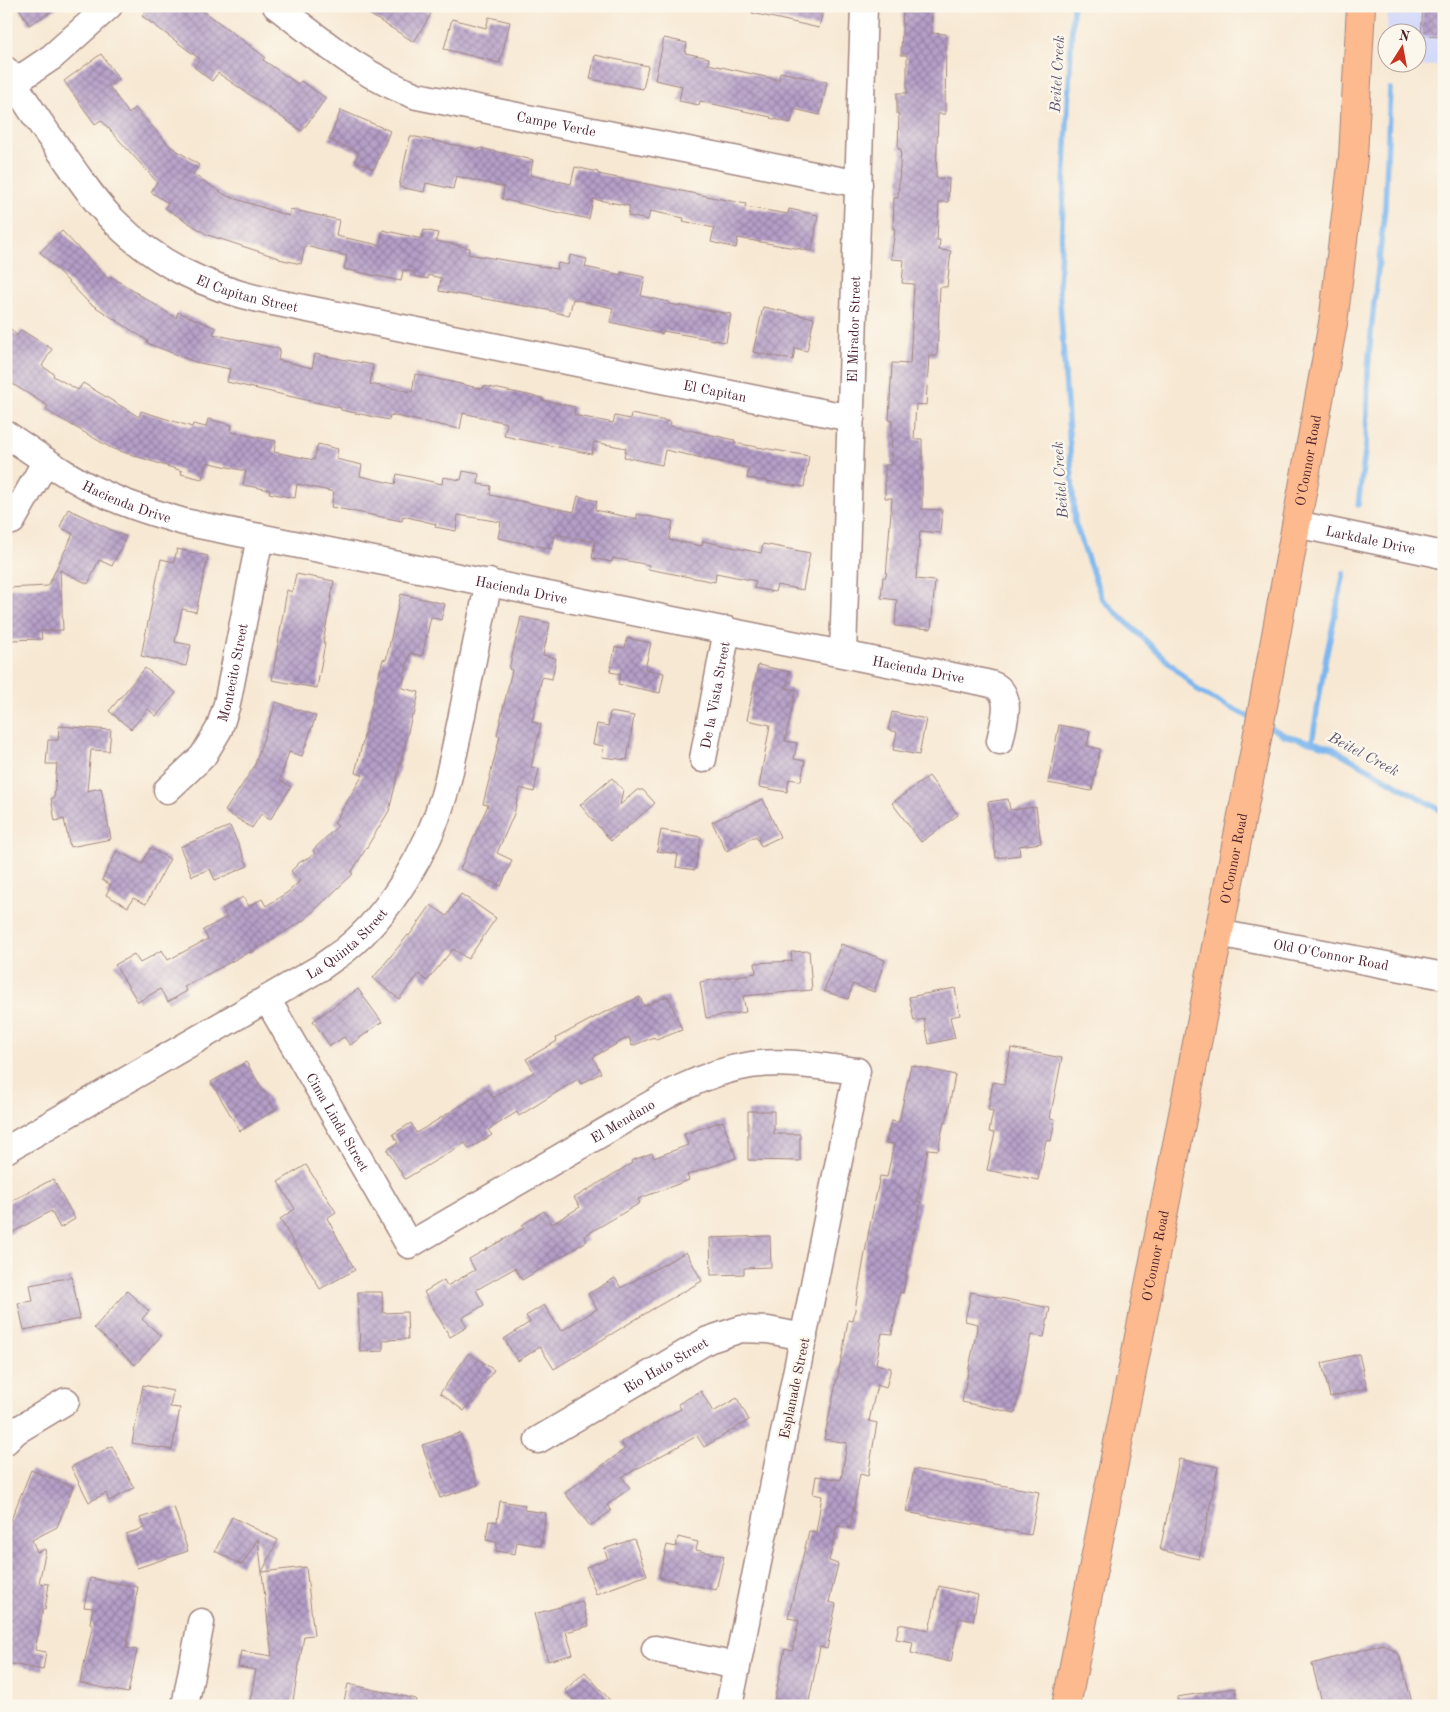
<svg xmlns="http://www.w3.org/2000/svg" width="1450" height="1712" font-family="'Old Standard TT',serif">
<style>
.built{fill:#d3d9f9;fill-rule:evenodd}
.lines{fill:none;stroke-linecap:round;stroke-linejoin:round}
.stream{stroke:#7eb7ee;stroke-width:5.5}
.building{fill:url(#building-cross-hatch)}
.minor-casing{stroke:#a0847f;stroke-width:29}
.major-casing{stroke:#a0847f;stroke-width:30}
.minor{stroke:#fff;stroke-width:26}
.major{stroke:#fcba8e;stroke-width:28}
.labels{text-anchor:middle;stroke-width:5;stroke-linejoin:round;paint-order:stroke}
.street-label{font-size:14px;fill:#4a1f2b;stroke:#fbf7ec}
.water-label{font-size:15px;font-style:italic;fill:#5c546f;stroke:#fbf7ec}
</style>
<defs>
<pattern id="building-cross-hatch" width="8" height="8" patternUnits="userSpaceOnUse" patternTransform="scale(1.25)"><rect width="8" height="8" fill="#b59fc8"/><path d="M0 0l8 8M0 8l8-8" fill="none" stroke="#9581a3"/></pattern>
</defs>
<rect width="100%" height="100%" fill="#fbf7ec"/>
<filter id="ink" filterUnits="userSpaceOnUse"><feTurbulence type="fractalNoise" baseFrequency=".02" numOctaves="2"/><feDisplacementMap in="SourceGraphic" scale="10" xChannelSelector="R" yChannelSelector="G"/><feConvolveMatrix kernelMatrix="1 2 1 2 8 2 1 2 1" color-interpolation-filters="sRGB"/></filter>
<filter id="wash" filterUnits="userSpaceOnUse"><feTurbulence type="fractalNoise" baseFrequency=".0096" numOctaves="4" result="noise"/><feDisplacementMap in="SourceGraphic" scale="20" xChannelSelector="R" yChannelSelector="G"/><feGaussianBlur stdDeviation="1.12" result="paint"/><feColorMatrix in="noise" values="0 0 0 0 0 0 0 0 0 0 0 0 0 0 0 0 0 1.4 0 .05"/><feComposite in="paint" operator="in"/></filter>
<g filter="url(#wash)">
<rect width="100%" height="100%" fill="#f7e8d3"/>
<path class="built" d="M 1388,6 L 1444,6 L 1444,66 L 1386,65 ZM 1388,32 L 1418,32 L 1418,62 L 1388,62 Z"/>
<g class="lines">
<path class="stream" d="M 1073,6 L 1059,286 L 1075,523 L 1102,599 L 1200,692 L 1253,719
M 1358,505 L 1366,445 L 1368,371 L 1372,322 L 1385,207 L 1390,89
M 1268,726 L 1284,735 L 1330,747 L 1444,812
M 1312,742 L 1325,662 L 1344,573"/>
</g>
<g id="blocks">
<path class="building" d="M 18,6 L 61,6 L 29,25 Z
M 150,6 L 197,6 L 265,57 L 263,60 L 298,84 L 301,81 L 326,98 L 302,131 L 218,73 L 212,81 L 194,67 L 200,59 L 142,16 Z
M 356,6 L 419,6 L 431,14 L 414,42 Z
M 753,6 L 824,6 L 819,28 L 752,13 Z
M 903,6 L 932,6 L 931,33 L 946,34 L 945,114 L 938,114 L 936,178 L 949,179 L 948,202 L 939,202 L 937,240 L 940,240 L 939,250 L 951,251 L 947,287 L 940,287 L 937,356 L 929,356 L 926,405 L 916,404 L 914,439 L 922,439 L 922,509 L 942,510 L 940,533 L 920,531 L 916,579 L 935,581 L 931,629 L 895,626 L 897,600 L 881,598 L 883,577 L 886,577 L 892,498 L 885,498 L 885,465 L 891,465 L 892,420 L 889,420 L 892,363 L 910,364 L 914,284 L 902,283 L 904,260 L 891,259 L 895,229 L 893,229 L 894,198 L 898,198 L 901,149 L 898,149 L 899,114 L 897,114 L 897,93 L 907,93 L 907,55 L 901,55 Z
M 1423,6 L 1444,6 L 1444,37 L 1421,36 Z
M 489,17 L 510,22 L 500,63 L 444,49 L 452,19 L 486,28 Z
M 664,38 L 687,43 L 685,53 L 709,58 L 708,64 L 779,80 L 780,72 L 827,82 L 820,115 L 794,109 L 791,123 L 770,118 L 771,117 L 700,101 L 699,105 L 679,101 L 682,86 L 655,80 Z
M 101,54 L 119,79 L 109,86 L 129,114 L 135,108 L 170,146 L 199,165 L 193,174 L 227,196 L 289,216 L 290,209 L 339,220 L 336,236 L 380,245 L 383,230 L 422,239 L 424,230 L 438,233 L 436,241 L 470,248 L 468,254 L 557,269 L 558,263 L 568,265 L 570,255 L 587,259 L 585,267 L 621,275 L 621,272 L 645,277 L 641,296 L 669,302 L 669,304 L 731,314 L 726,342 L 663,331 L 662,334 L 610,322 L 613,308 L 573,299 L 569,316 L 548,310 L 439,291 L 441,278 L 428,275 L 428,279 L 414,276 L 415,272 L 403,270 L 401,281 L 344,269 L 347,256 L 305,246 L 301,264 L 279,259 L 279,258 L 208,235 L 165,208 L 168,203 L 151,192 L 157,182 L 101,120 L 95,124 L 64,81 Z
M 595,55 L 648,66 L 643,89 L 590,79 Z
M 341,110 L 390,131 L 374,169 L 355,161 L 359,152 L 329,140 Z
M 410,137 L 416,137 L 479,150 L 480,148 L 533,160 L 530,175 L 571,184 L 575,167 L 598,172 L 598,174 L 746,204 L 745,207 L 788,214 L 789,209 L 818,215 L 812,251 L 738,238 L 736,248 L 711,242 L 714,228 L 683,221 L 684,218 L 650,211 L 648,220 L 628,216 L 630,206 L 593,199 L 589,219 L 542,209 L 502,199 L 504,187 L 456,176 L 453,189 L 426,183 L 424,192 L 399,187 Z
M 62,231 L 108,279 L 110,276 L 176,318 L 178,312 L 216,328 L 213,334 L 280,349 L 278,360 L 312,368 L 315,354 L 373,365 L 370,384 L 412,392 L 415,374 L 483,389 L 484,386 L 542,398 L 542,400 L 575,407 L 574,415 L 613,423 L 615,416 L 630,419 L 631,414 L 671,422 L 670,426 L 735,440 L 734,443 L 809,456 L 804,487 L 747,478 L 749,468 L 665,450 L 662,465 L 624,457 L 626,448 L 594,442 L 592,454 L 504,436 L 507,423 L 463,413 L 460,429 L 390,415 L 389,420 L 341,410 L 341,408 L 227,382 L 230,369 L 195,362 L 147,343 L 148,341 L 88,302 L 40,252 Z
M 763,307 L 814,318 L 807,351 L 795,348 L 793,360 L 753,352 Z
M 6,323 L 17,336 L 21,330 L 52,349 L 42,366 L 54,374 L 53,376 L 78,390 L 83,383 L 139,417 L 141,411 L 192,427 L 193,424 L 206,427 L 208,419 L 232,425 L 231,432 L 276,441 L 274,452 L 314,460 L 318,444 L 338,449 L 336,459 L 362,465 L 360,476 L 395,484 L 397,474 L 442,484 L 443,477 L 461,480 L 463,471 L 479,474 L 478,484 L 491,486 L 490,495 L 574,512 L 578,496 L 597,501 L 595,510 L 637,519 L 637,514 L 673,521 L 669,540 L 702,546 L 703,541 L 761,553 L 763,544 L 810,553 L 803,590 L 777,585 L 775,592 L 754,588 L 756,581 L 716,573 L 715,582 L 648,569 L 649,565 L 613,558 L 612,562 L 592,558 L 595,542 L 555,534 L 552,549 L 498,538 L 501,522 L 458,515 L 456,531 L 435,527 L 436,524 L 403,516 L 402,521 L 331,507 L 334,492 L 297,484 L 295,498 L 269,493 L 270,490 L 243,485 L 246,471 L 206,462 L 202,479 L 181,474 L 182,471 L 111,448 L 46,410 L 48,406 L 6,380 Z
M 68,509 L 126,537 L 112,566 L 99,560 L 88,584 L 60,570 L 63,630 L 41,631 L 42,639 L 10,640 L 7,588 L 48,586 L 73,534 L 60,527 Z
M 177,549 L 208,556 L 196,612 L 182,609 L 175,642 L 191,645 L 186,666 L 141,656 L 161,559 L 174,562 Z
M 296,574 L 334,581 L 323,643 L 325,643 L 317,688 L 272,680 L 287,590 L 292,592 Z
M 401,594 L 445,604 L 441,620 L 431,617 L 422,656 L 410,653 L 402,688 L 419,692 L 414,716 L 412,715 L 389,811 L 351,873 L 353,874 L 304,920 L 250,953 L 249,952 L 184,987 L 187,991 L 168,1002 L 160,989 L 138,1002 L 115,965 L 134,954 L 140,963 L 162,950 L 168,960 L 208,939 L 203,930 L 227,917 L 222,909 L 243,897 L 249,906 L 262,899 L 266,906 L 288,892 L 300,881 L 291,871 L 300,862 L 315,854 L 313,850 L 338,826 L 334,823 L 363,775 L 355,773 L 383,659 L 386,660 Z
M 521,617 L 550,623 L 543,655 L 556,658 L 552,679 L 542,677 L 532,722 L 541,724 L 531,767 L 539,769 L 534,792 L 520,788 L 514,814 L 497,853 L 512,860 L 501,886 L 460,869 L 488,805 L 483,804 L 500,736 L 497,735 L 512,670 L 509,669 Z
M 627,638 L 651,643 L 645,669 L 664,673 L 660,693 L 618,684 L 621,674 L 610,672 L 615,647 L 625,648 Z
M 758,665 L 790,672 L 786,688 L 796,690 L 785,741 L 797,743 L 794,759 L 805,761 L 801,781 L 789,779 L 787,792 L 759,787 L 770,725 L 747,720 Z
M 145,668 L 176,693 L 156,716 L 148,709 L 131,729 L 109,711 Z
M 276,702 L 316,716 L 302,756 L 289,752 L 280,780 L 291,787 L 270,820 L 261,814 L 252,828 L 225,811 L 254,767 Z
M 610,712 L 634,716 L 627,760 L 602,757 L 604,746 L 593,744 L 597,724 L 608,726 Z
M 892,712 L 926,719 L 919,755 L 893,750 L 897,732 L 888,730 Z
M 1059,725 L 1090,731 L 1087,746 L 1100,749 L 1092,791 L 1048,783 Z
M 59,726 L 111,730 L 109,751 L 91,750 L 87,791 L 101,788 L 111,839 L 70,847 L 64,819 L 55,821 L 51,798 L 54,798 L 57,764 L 46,764 L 48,740 L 58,740 Z
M 929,776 L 958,815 L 921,842 L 892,803 Z
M 612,778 L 623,790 L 620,805 L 637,790 L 643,790 L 655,803 L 611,841 L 580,805 Z
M 763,799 L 780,837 L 761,846 L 756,836 L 726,851 L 712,822 Z
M 1008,799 L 1010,810 L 1036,807 L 1041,843 L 1019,846 L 1020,855 L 996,858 L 988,802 Z
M 230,826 L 248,866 L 215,880 L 210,869 L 192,876 L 180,847 Z
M 661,830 L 701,837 L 695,870 L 676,867 L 678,854 L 657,851 Z
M 150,848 L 170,859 L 146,904 L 133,898 L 128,907 L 106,895 L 111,885 L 102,880 L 117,851 L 142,864 Z
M 461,894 L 496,918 L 468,959 L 453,949 L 427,981 L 419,974 L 399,999 L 373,978 L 408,935 L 409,936 L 431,905 L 447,916 Z
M 841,944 L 885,960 L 874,992 L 853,984 L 848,999 L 824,991 Z
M 809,951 L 812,990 L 743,996 L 746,1012 L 706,1018 L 700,982 L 756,973 L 755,963 L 792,961 L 791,952 Z
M 955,988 L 960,1015 L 950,1017 L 955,1038 L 929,1044 L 924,1019 L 914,1021 L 909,997 Z
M 358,989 L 382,1022 L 350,1045 L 344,1037 L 330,1046 L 313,1021 Z
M 668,996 L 682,1030 L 656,1040 L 654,1037 L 632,1046 L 629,1037 L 593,1057 L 601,1073 L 581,1084 L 578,1079 L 519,1116 L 517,1112 L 488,1130 L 492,1135 L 469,1149 L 465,1143 L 405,1179 L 387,1150 L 398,1143 L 393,1134 L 411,1123 L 416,1133 L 488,1089 L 493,1098 L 534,1072 L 526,1059 L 557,1041 L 556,1038 L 605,1012 L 640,997 L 644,1006 Z
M 1011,1048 L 1062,1058 L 1050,1118 L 1055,1119 L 1051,1141 L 1046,1140 L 1038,1180 L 987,1170 L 995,1133 L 989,1132 L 993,1111 L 988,1110 L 993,1082 L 1004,1084 Z
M 246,1062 L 275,1110 L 240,1131 L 211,1082 Z
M 911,1065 L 955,1075 L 946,1123 L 944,1122 L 938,1150 L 928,1149 L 917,1201 L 921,1202 L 912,1240 L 903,1293 L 900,1292 L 892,1334 L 882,1333 L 876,1364 L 891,1368 L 886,1388 L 877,1385 L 869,1421 L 877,1423 L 868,1476 L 860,1474 L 850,1528 L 837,1526 L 829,1561 L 838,1564 L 829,1602 L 836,1604 L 827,1649 L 820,1647 L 808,1706 L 773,1706 L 785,1649 L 792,1651 L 799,1620 L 788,1618 L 809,1531 L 816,1532 L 822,1496 L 813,1494 L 816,1476 L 841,1480 L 847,1443 L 824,1439 L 843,1351 L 848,1320 L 853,1321 L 869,1230 L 880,1176 L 887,1177 L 894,1144 L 886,1143 L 891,1121 L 899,1122 Z
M 748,1111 L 774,1111 L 774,1134 L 800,1134 L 800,1161 L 748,1160 Z
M 723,1121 L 736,1158 L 687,1175 L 689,1180 L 638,1199 L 640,1203 L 584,1236 L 587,1241 L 522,1280 L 515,1268 L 476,1290 L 484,1305 L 462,1318 L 467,1327 L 450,1337 L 424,1292 L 444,1280 L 447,1286 L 475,1270 L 469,1259 L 524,1228 L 522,1225 L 544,1211 L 552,1224 L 580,1207 L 574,1198 L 632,1163 L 631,1161 L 652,1153 L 654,1158 L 688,1145 L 684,1134 Z
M 306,1165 L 336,1212 L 327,1218 L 355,1270 L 320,1289 L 280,1219 L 295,1209 L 278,1182 Z
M 53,1179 L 75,1219 L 60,1228 L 51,1211 L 6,1236 L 6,1204 Z
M 770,1236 L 771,1267 L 744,1268 L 744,1274 L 711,1275 L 710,1238 Z
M 686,1252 L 702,1281 L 651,1310 L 554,1369 L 540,1347 L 518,1361 L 504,1339 L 530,1322 L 526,1316 L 544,1305 L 561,1331 L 597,1309 L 588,1294 L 615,1278 L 621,1288 Z
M 72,1277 L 80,1319 L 24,1330 L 18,1303 L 33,1301 L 30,1285 Z
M 127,1291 L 149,1311 L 142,1319 L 161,1336 L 135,1365 L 94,1328 Z
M 358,1292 L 382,1292 L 383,1313 L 407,1312 L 408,1339 L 383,1340 L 383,1351 L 360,1352 Z
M 971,1292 L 1050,1308 L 1044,1337 L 1031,1335 L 1015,1413 L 962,1402 L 978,1324 L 965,1321 Z
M 469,1353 L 494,1370 L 464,1411 L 440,1393 Z
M 1359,1354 L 1367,1388 L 1330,1397 L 1322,1363 Z
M 143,1385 L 173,1391 L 170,1407 L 180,1408 L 172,1450 L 132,1443 Z
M 701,1391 L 713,1412 L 737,1398 L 749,1420 L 704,1447 L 697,1436 L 622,1477 L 630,1488 L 607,1505 L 611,1511 L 590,1526 L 565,1493 L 625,1449 L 621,1442 L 681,1409 L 678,1404 Z
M 460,1433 L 478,1485 L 440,1498 L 422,1445 Z
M 112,1446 L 134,1488 L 109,1501 L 106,1493 L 89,1502 L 71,1467 Z
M 1179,1459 L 1218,1467 L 1199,1559 L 1160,1550 Z
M 914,1469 L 1039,1492 L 1031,1535 L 906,1512 Z
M 31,1470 L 73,1487 L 57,1527 L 32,1540 L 37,1552 L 46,1549 L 39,1583 L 49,1584 L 45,1610 L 43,1609 L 35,1650 L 46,1652 L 43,1670 L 6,1663 L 6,1532 Z
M 500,1501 L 525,1505 L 524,1510 L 546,1513 L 541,1546 L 517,1542 L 515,1554 L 496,1551 L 497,1542 L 486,1540 L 489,1521 L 497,1522 Z
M 174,1507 L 188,1551 L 137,1568 L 126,1534 L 144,1528 L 140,1518 Z
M 232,1517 L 278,1540 L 262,1572 L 306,1567 L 314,1635 L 304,1636 L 292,1706 L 277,1706 L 250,1701 L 256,1670 L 238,1667 L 241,1651 L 272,1656 L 258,1539 L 242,1565 L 215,1551 Z
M 678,1537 L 698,1542 L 696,1550 L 724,1556 L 716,1590 L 659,1577 L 667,1545 L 676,1547 Z
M 634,1539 L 647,1575 L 596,1594 L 586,1567 L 608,1559 L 604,1549 Z
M 90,1578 L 138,1587 L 126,1648 L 137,1650 L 128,1693 L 80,1683 L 93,1624 L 90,1623 L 93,1608 L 84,1607 Z
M 939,1586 L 978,1595 L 973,1621 L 959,1618 L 951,1662 L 911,1653 L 913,1642 L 896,1639 L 899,1624 L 929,1630 Z
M 582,1601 L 589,1626 L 566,1632 L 573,1654 L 548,1661 L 534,1614 Z
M 1383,1644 L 1399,1654 L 1413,1706 L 1323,1706 L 1312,1664 Z
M 585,1672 L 615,1706 L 578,1706 L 565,1690 Z
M 348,1684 L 416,1699 L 415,1706 L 343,1706 Z
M 1235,1688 L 1238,1706 L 1178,1706 L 1177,1697 Z"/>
</g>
</g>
<g filter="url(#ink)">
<use href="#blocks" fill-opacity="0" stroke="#a0847f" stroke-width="1"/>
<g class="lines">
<defs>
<g id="minor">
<path id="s1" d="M 276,6 C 321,40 363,77 417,96 L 859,184"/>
<path id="s2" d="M 6,70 C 24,100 43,128 63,155 C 79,178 95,202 114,221 C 156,264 206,287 263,300 L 851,418"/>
<path d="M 6,88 L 52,57 L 109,6"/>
<path id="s3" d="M 6,434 C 36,454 71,480 104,494 C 130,506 157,514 184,522 L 982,682 C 987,683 993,684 997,687 C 1013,699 1003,724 1000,741"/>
<path d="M 12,521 L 46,461"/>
<path id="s4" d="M 1296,524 L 1434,553 L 1444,556"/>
<path id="s5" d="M 843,653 L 864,6"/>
<path id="s6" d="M 703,759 L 727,630"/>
<path id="s7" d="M 167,790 L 203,756 L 219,729 L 227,704 L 260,537"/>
<path id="s8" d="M 1218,933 L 1444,976"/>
<path id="s9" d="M 267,999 L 409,1245 C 470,1210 530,1175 590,1140 C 641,1111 692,1074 751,1065 C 787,1060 822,1067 857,1071 L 729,1706"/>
<path id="s10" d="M 6,1150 L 320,968 C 328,962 337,956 345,950 C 390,914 428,850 444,795 C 452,765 458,735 464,705 C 472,664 480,623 489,582"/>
<path id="s11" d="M 538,1440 L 708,1340 L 741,1329 L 768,1330 L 804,1337"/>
<path d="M 6,1441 L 16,1431 L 66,1401"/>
<path d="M 655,1649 L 737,1666"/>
<path d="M 185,1706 L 201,1622"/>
</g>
<g id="major">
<path id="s12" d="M 1066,1706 L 1254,755 L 1333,323 L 1353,157 L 1361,6"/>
</g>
</defs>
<use href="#minor" class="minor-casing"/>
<use href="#major" class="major-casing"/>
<use href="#minor" class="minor"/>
<use href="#major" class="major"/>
</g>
</g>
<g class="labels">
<g class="street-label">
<text dy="5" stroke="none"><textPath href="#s1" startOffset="310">Campe Verde</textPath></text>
<text dy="5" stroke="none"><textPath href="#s2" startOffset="340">El Capitan Street</textPath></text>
<text dy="5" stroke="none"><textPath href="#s5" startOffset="324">El Mirador Street</textPath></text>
<text dy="5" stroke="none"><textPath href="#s2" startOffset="818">El Capitan</textPath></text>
<text dy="5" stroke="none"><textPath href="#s12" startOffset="1269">O'Connor Road</textPath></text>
<text dy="5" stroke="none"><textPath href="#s3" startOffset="139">Hacienda Drive</textPath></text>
<text dy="5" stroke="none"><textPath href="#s4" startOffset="76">Larkdale Drive</textPath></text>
<text dy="5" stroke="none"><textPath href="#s3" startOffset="544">Hacienda Drive</textPath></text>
<text dy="5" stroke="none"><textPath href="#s3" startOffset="949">Hacienda Drive</textPath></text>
<text dy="5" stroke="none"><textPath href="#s7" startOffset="139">Montecito Street</textPath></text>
<text dy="5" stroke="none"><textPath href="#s6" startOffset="65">De la Vista Street</textPath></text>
<text dy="5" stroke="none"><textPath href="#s12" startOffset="864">O'Connor Road</textPath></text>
<text dy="5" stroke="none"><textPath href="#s10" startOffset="399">La Quinta Street</textPath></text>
<text dy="5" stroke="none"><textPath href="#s8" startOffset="115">Old O'Connor Road</textPath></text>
<text dy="5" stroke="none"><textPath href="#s9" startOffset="531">El Mendano</textPath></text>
<text dy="5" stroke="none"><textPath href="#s9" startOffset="142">Cima Linda Street</textPath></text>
<text dy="5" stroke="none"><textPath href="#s12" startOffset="459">O'Connor Road</textPath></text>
<text dy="5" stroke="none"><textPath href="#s11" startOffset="148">Rio Hato Street</textPath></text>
<text transform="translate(794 1388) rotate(-78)" y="5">Esplanade Street</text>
</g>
<g class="water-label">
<text transform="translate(1057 74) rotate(-87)" y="5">Beitel Creek</text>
<text transform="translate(1060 480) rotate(-94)" y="5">Beitel Creek</text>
<text transform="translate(1364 754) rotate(28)" y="5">Beitel Creek</text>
</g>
</g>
<rect width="1450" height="1712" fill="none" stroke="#fbf7ec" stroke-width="25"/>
<g transform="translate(1402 48) rotate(11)"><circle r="24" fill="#fbf7ec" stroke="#b4a19f"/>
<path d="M0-4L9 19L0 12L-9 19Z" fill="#c8321e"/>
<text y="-8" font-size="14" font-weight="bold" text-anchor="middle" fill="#4a1f2b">N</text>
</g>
</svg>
